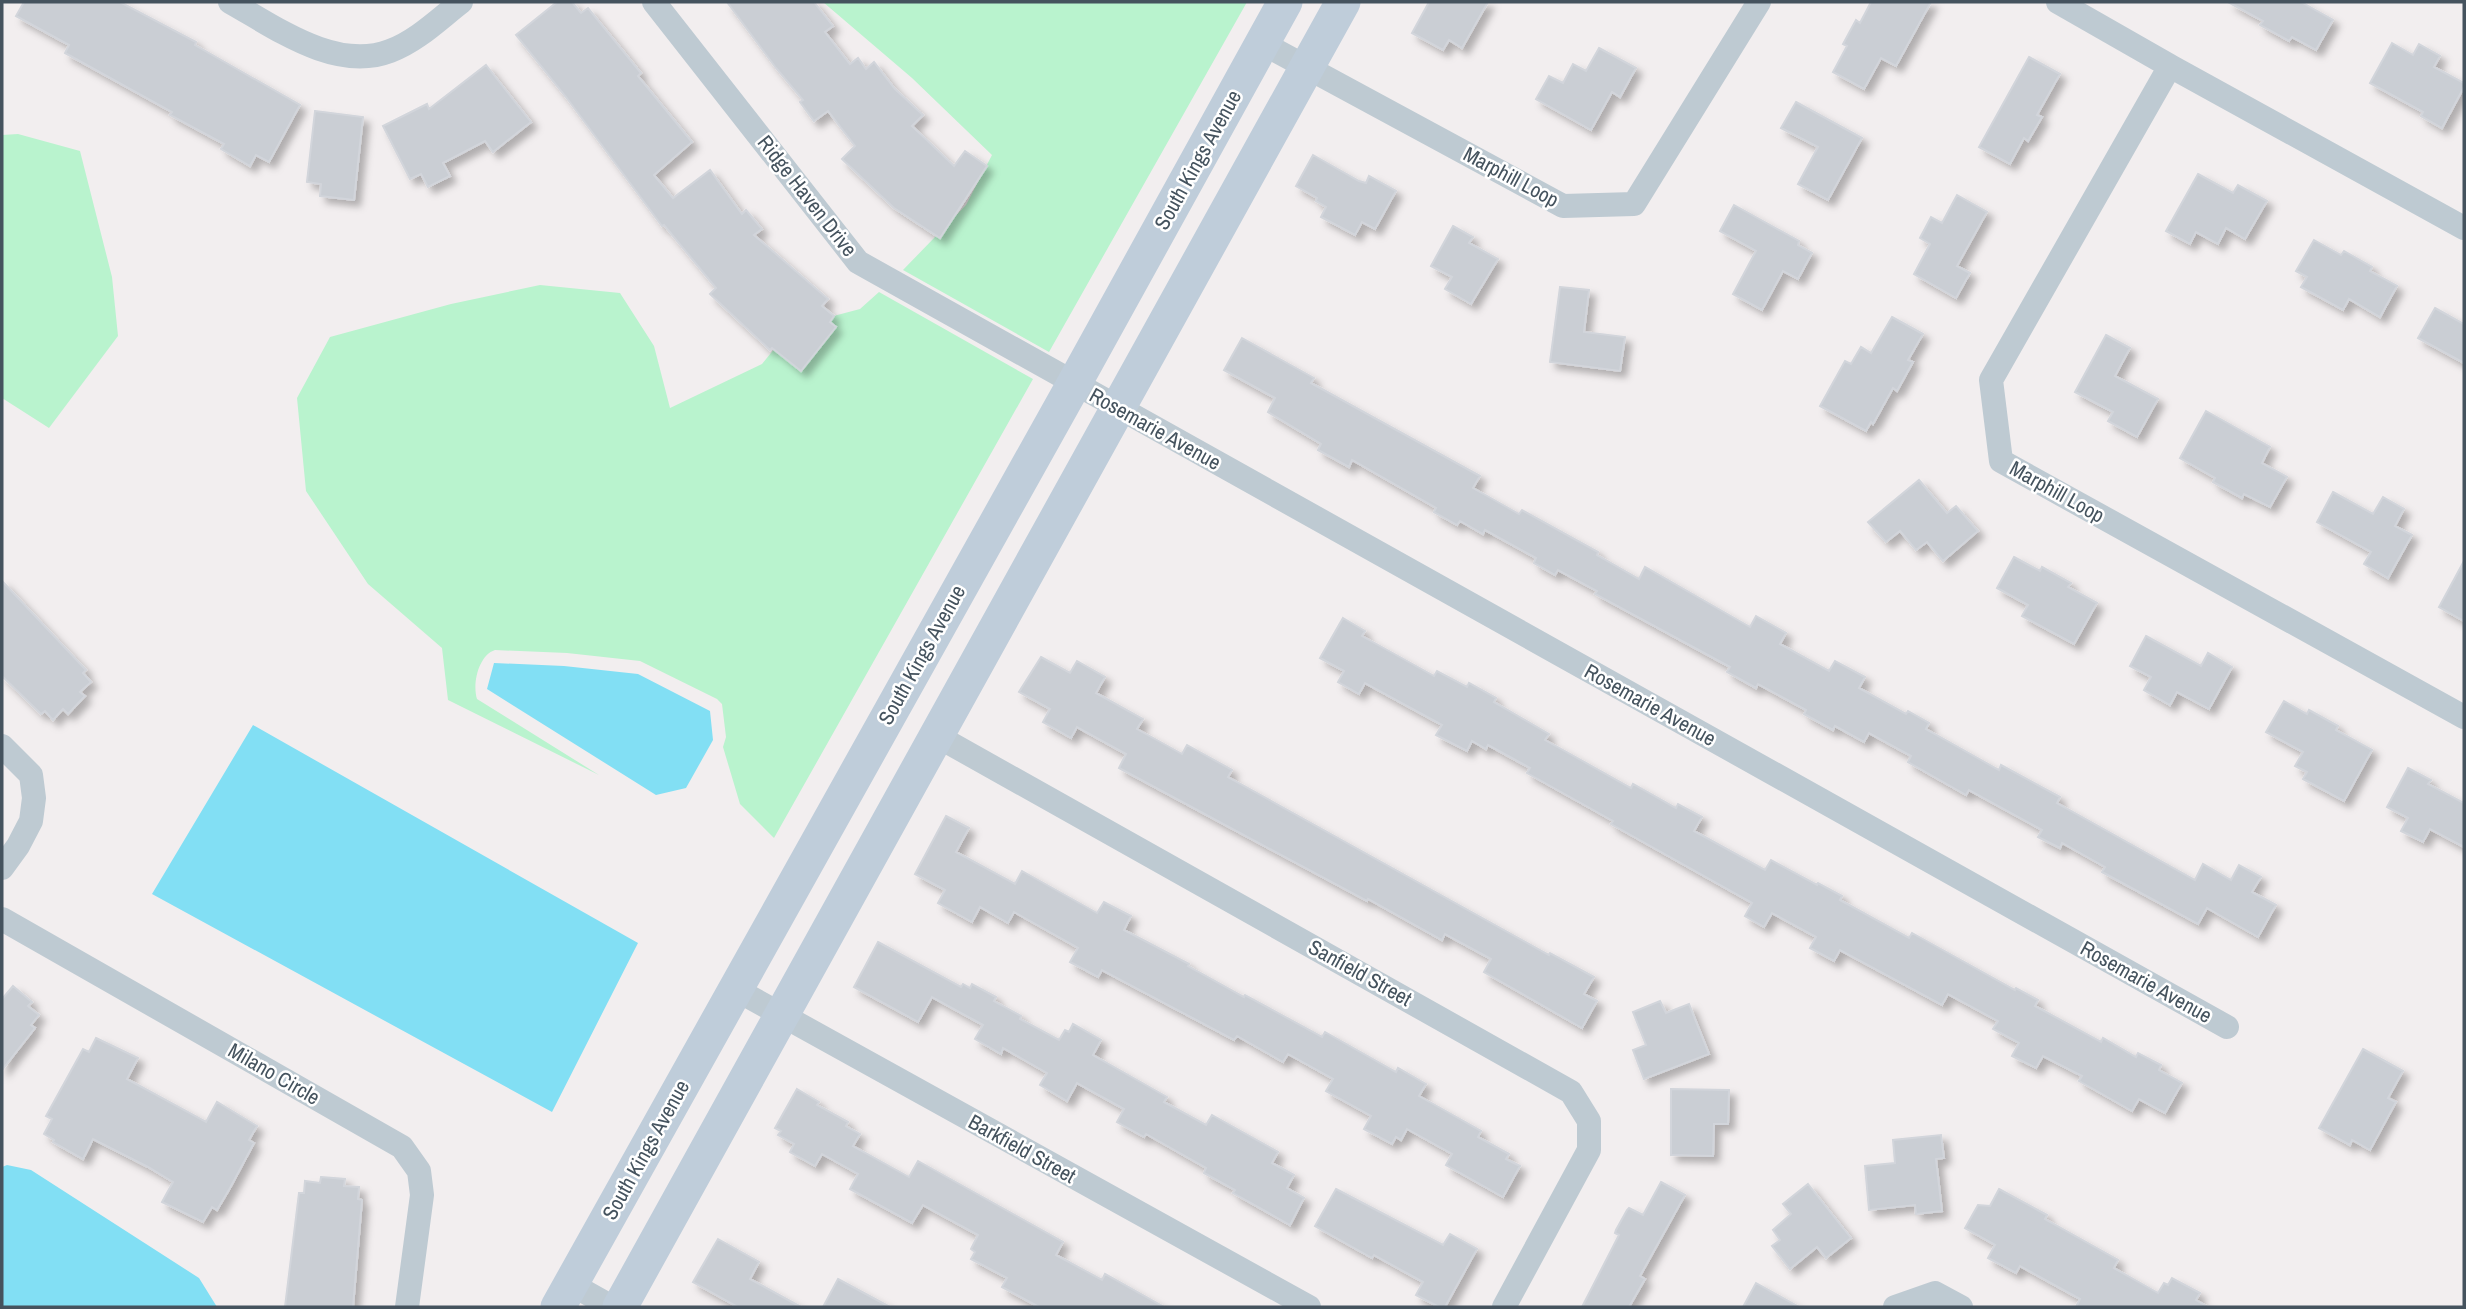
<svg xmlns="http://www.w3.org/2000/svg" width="2466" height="1309" font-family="'Archivo Narrow',sans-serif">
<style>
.green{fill:#b9f3ce}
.water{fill:#82dff4}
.building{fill:#caced4;stroke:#d2d5db;stroke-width:2;filter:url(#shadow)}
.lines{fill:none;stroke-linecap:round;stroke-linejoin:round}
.street{stroke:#becad2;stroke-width:24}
.secondary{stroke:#bfcdda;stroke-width:35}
.labels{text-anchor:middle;stroke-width:5;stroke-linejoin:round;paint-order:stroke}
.street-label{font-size:21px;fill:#45535e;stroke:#fff}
</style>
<defs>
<filter id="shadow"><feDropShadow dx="6" dy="6" stdDeviation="3.5" flood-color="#0004"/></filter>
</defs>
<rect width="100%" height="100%" fill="#f2eeef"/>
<path class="green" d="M 823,2 L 1247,2 L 1049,352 L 903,270 L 966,205 L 992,155 L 912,78 Z
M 18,134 L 80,151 L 112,277 L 118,336 L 49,428 L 2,398 L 2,135 Z
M 540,285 L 620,293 L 654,346 L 670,408 L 762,364 L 792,327 L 860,309 L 879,292 L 1033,379 L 774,838 L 740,804 L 723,747 L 726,737 L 722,704 L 717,699 L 640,661 L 567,653 L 495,650 C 479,655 472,683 477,699 L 599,775 L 448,700 L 442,648 L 368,584 L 306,491 L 297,398 L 330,337 L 451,304 Z"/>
<path class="water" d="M 494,663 L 564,666 L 638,674 L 710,711 L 713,740 L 686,788 L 656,795 L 487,689 Z
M 253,725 L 638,943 L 552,1112 L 152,894 Z
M 7,1165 L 31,1170 L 199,1278 L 217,1307 L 2,1307 L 2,1167 Z"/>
<path class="building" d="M 24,2 L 120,2 L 196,42 L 195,45 L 300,105 L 269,162 L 256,155 L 250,166 L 221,149 L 224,144 L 170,115 L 172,112 L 65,53 L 69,45 L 16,16 Z
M 557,2 L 572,2 L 581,13 L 588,8 L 641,73 L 638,76 L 692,142 L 654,175 L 673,198 L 710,170 L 742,214 L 746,210 L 762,229 L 754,235 L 828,299 L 822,306 L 834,316 L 830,322 L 836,327 L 801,371 L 772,348 L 770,350 L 710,294 L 716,288 L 664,225 L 662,226 L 566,97 L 516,35 Z
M 727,2 L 814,2 L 833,26 L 825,32 L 850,64 L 858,58 L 866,69 L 874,62 L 895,89 L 923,115 L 912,126 L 954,166 L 965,151 L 987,166 L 940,238 L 894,208 L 842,159 L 855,146 L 828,111 L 814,121 L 800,102 L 803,100 L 776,68 Z
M 1429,2 L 1488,2 L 1462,48 L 1449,40 L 1443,50 L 1412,33 Z
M 1871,2 L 1931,2 L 1896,66 L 1881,58 L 1864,89 L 1833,72 L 1847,46 L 1843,44 L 1856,20 L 1860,23 Z
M 2228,2 L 2301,2 L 2333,20 L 2316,50 L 2292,37 L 2289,41 L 2260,25 L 2263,21 Z
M 2392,43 L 2413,55 L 2419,44 L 2440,56 L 2434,67 L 2464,83 L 2464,87 L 2442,128 L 2421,116 L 2423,112 L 2370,83 Z
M 1599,48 L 1636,68 L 1620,97 L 1612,92 L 1591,130 L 1536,99 L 1549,76 L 1563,83 L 1573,64 L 1586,71 Z
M 2029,57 L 2060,74 L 2037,115 L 2042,117 L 2028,141 L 2024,138 L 2010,164 L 1979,147 Z
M 486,65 L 531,122 L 493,152 L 485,141 L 443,163 L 450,176 L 428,187 L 421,174 L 410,179 L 383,126 L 427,104 L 429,109 Z
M 1796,102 L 1862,138 L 1828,200 L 1798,184 L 1818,147 L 1781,128 Z
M 315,111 L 363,117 L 354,200 L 320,196 L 321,184 L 307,182 Z
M 1313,155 L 1359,181 L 1366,183 L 1369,176 L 1396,191 L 1375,229 L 1362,222 L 1355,235 L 1321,217 L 1326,207 L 1316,201 L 1317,198 L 1296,186 Z
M 2198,174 L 2233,193 L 2238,185 L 2267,201 L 2245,239 L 2226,228 L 2218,244 L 2196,232 L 2190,244 L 2166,231 Z
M 1957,195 L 1987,212 L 1957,266 L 1970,273 L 1956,298 L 1914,274 L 1930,244 L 1920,238 L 1931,217 L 1942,223 Z
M 1734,205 L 1799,241 L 1798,245 L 1812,253 L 1798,279 L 1783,271 L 1762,310 L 1733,294 L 1756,251 L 1720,231 Z
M 1453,226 L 1473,237 L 1469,243 L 1498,259 L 1471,304 L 1445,289 L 1452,277 L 1431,266 Z
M 2314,240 L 2341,255 L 2344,251 L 2372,267 L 2370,271 L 2397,286 L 2380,317 L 2349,299 L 2343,310 L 2301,287 L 2307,277 L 2296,271 Z
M 1560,287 L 1589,290 L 1584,332 L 1625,337 L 1620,371 L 1550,362 Z
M 2435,308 L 2464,324 L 2464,363 L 2418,338 Z
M 1892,317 L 1923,334 L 1908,360 L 1913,362 L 1897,391 L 1893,388 L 1873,424 L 1871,422 L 1866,431 L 1820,406 L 1845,361 L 1851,364 L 1861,347 L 1871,353 Z
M 2106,335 L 2130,348 L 2115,376 L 2158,399 L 2137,437 L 2108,421 L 2113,412 L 2075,392 Z
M 1242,338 L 1314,378 L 1311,383 L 1480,476 L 1473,488 L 1519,514 L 1522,510 L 1598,552 L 1597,555 L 1639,579 L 1645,567 L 1750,627 L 1756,616 L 1786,633 L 1780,644 L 1829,671 L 1835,661 L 1865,677 L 1859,688 L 1906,714 L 1908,711 L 1929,723 L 1926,729 L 1999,770 L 2001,765 L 2060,797 L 2057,803 L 2195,880 L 2203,864 L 2231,880 L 2239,865 L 2261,877 L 2252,892 L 2276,905 L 2258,937 L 2207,908 L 2198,924 L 2102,872 L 2105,867 L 2062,843 L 2060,848 L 2038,837 L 2042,830 L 1969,790 L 1966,795 L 1908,762 L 1911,756 L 1869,733 L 1864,742 L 1835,726 L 1833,730 L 1804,714 L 1806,710 L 1758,684 L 1756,688 L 1727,672 L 1730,667 L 1595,594 L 1597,591 L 1558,570 L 1555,575 L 1534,563 L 1536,558 L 1485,530 L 1483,534 L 1460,521 L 1457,525 L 1434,512 L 1436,508 L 1352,460 L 1349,467 L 1318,450 L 1321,444 L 1268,412 L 1275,398 L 1224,370 Z
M 2206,411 L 2270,447 L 2262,463 L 2287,477 L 2270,507 L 2244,494 L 2242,498 L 2213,482 L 2215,478 L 2180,458 Z
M 1919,480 L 1947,513 L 1956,506 L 1978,531 L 1943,561 L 1927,542 L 1916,550 L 1900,531 L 1886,542 L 1868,522 Z
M 2333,492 L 2373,514 L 2383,497 L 2404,509 L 2395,526 L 2412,535 L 2388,578 L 2364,564 L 2371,552 L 2317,522 Z
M 2014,557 L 2040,571 L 2042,567 L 2071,583 L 2068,587 L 2097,603 L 2074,644 L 2022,616 L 2028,605 L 1997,588 Z
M 2464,561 L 2464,621 L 2439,607 Z
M 2,581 L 86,670 L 83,673 L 91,682 L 80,692 L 85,696 L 68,714 L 63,709 L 53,720 L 45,711 L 41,714 L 2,676 Z
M 1343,618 L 1365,631 L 1362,636 L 1434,676 L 1437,671 L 1467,687 L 1469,683 L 1496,698 L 1494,702 L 1549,734 L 1545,740 L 1631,788 L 1633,784 L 1676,808 L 1678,804 L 1702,817 L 1694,831 L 1765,870 L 1771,860 L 1817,885 L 1818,883 L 1842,896 L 1840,900 L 1909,938 L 1912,933 L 2015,990 L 2016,988 L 2038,1000 L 2035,1006 L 2101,1042 L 2103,1038 L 2136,1057 L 2138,1053 L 2161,1065 L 2159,1070 L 2182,1083 L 2165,1113 L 2139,1099 L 2132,1111 L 2079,1081 L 2082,1076 L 2043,1056 L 2036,1068 L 2012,1056 L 2019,1043 L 1993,1029 L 1998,1021 L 1948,994 L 1942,1005 L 1840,950 L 1834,961 L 1810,948 L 1816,937 L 1772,913 L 1764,927 L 1745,916 L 1752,903 L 1611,824 L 1613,821 L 1527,773 L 1530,768 L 1488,745 L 1486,749 L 1472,741 L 1467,751 L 1436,735 L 1442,725 L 1365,683 L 1359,694 L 1338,682 L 1344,671 L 1320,658 Z
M 2146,636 L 2201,666 L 2208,653 L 2232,667 L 2209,709 L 2177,692 L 2170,705 L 2144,690 L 2151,677 L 2130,666 Z
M 1041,657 L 1070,673 L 1077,661 L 1105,677 L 1096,693 L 1143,719 L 1137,729 L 1182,754 L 1187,745 L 1232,770 L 1228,777 L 1549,955 L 1550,953 L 1594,977 L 1584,994 L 1597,1001 L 1582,1028 L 1484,972 L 1491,959 L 1445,934 L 1442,940 L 1368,899 L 1367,901 L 1119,768 L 1126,754 L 1077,727 L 1071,738 L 1043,722 L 1050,709 L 1019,692 Z
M 2284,701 L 2307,714 L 2309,710 L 2338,726 L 2336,730 L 2372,750 L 2344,801 L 2303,779 L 2307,772 L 2295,766 L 2303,752 L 2266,732 Z
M 2408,768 L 2431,780 L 2428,784 L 2464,803 L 2464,847 L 2430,829 L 2423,842 L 2401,831 L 2408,818 L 2387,807 Z
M 946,816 L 969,828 L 956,852 L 1015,884 L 1022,871 L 1097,913 L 1104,902 L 1131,916 L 1124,930 L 1189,964 L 1188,966 L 1244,997 L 1245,995 L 1322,1037 L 1325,1032 L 1396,1072 L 1398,1068 L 1426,1084 L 1419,1096 L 1481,1131 L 1478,1137 L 1509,1154 L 1506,1159 L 1520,1166 L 1503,1197 L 1446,1165 L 1452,1154 L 1407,1129 L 1401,1140 L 1396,1137 L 1392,1144 L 1364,1129 L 1371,1116 L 1326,1091 L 1333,1079 L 1288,1054 L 1283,1062 L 1237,1036 L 1234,1040 L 1102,970 L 1098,977 L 1070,962 L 1078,948 L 1014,912 L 1008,923 L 980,907 L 972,922 L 938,903 L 945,890 L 915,874 Z
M 878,942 L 961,987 L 963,984 L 970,988 L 972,984 L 996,997 L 994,1001 L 1021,1016 L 1020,1019 L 1059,1040 L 1065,1030 L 1069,1032 L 1073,1024 L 1101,1040 L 1093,1055 L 1167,1097 L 1164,1102 L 1206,1125 L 1212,1115 L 1278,1152 L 1272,1163 L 1294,1175 L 1287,1188 L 1304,1198 L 1290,1225 L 1233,1193 L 1235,1190 L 1204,1173 L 1206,1168 L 1146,1134 L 1144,1137 L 1117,1122 L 1124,1109 L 1077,1083 L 1067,1101 L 1040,1085 L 1047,1073 L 1003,1048 L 1001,1054 L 975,1039 L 983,1025 L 932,997 L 918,1022 L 854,987 Z
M 13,986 L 32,1002 L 28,1006 L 39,1015 L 31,1025 L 35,1028 L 2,1070 L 2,999 Z
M 1660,1001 L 1666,1013 L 1689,1004 L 1709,1054 L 1644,1079 L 1633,1050 L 1646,1045 L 1633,1012 Z
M 96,1038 L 138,1058 L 127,1079 L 206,1122 L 217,1102 L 257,1126 L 249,1140 L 254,1143 L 230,1188 L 217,1210 L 212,1207 L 203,1222 L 162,1202 L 173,1182 L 148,1167 L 93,1139 L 83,1159 L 53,1142 L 54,1140 L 44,1134 L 52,1119 L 46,1116 L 83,1049 L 89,1052 Z
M 2363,1049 L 2403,1071 L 2388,1098 L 2396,1102 L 2370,1150 L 2352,1140 L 2350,1145 L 2319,1128 Z
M 797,1089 L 819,1102 L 817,1105 L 848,1122 L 846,1126 L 860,1134 L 853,1146 L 909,1177 L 918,1161 L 1063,1242 L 1056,1255 L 1102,1280 L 1105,1274 L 1164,1307 L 1039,1307 L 1002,1287 L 1007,1278 L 971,1259 L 975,1252 L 971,1249 L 978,1235 L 923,1205 L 912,1223 L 850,1189 L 858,1174 L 822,1154 L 815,1166 L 790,1152 L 794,1144 L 778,1135 L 781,1131 L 775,1128 Z
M 1671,1089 L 1729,1090 L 1728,1124 L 1714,1124 L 1713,1156 L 1671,1155 Z
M 1941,1135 L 1944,1158 L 1936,1159 L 1942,1211 L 1916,1214 L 1915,1205 L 1869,1210 L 1865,1166 L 1895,1163 L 1893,1140 Z
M 321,1177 L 345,1179 L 344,1186 L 359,1187 L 358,1199 L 362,1200 L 353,1307 L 285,1307 L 299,1193 L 304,1193 L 305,1181 L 320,1183 Z
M 1661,1182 L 1685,1195 L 1640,1276 L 1645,1279 L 1629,1307 L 1582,1307 L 1619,1235 L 1615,1233 L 1616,1230 L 1627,1210 L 1629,1208 L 1643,1215 Z
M 1808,1184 L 1851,1238 L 1826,1258 L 1817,1247 L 1790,1269 L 1772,1246 L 1780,1240 L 1773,1230 L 1791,1214 L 1783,1204 Z
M 1336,1189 L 1443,1245 L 1450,1234 L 1477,1249 L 1445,1307 L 1439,1307 L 1416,1295 L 1423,1282 L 1374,1255 L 1372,1258 L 1315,1226 Z
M 1999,1189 L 2047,1215 L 2045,1219 L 2118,1260 L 2114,1268 L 2158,1293 L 2164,1283 L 2168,1285 L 2172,1278 L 2200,1293 L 2196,1300 L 2208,1307 L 2076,1307 L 2080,1299 L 2020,1266 L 2016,1273 L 1988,1258 L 1995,1245 L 1965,1228 L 1978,1205 L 1990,1206 Z
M 718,1239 L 759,1262 L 750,1279 L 801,1307 L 738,1307 L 693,1282 Z
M 838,1279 L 890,1307 L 823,1307 Z
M 1756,1283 L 1799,1307 L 1743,1307 Z"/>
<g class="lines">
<path class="street" d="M 230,2 C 275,27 335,72 390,51 C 417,41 439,19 461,2
M 654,2 L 858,262 L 2227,1027
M 2058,2 L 2170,66
M 1262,43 L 1563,206 L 1634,204 L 1759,2
M 2464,228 L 2170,66 L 1991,380 L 2001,461 L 2464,717
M 937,736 L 1571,1092 L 1589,1121 L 1589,1150 L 1504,1307
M 2,746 L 31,775 L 34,798 L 31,821 L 18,846 L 2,868
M 2,919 L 402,1147 L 419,1171 L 422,1195 L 407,1307
M 735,989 L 1309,1307
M 571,1284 L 612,1307
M 1895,1307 L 1935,1293 L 1961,1307"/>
<path class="secondary" d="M 558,1307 L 1074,384 L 1285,2
M 620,1307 L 1343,2"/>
</g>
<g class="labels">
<g class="street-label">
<text transform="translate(1198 160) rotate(-61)" y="7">South Kings Avenue</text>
<text transform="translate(1511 177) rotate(28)" y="7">Marphill Loop</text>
<text transform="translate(807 196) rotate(52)" y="7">Ridge Haven Drive</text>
<text transform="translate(1155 429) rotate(29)" y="7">Rosemarie Avenue</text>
<text transform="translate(2057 492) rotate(29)" y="7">Marphill Loop</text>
<text transform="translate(922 655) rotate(-61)" y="7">South Kings Avenue</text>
<text transform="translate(1650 705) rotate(29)" y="7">Rosemarie Avenue</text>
<text transform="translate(1360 973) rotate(29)" y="7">Sanfield Street</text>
<text transform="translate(2146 982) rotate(29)" y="7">Rosemarie Avenue</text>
<text transform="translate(274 1074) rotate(30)" y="7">Milano Circle</text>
<text transform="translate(1022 1149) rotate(29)" y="7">Barkfield Street</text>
<text transform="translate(646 1150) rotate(-61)" y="7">South Kings Avenue</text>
</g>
</g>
<rect width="2466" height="1309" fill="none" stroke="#45535e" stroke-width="7"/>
</svg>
